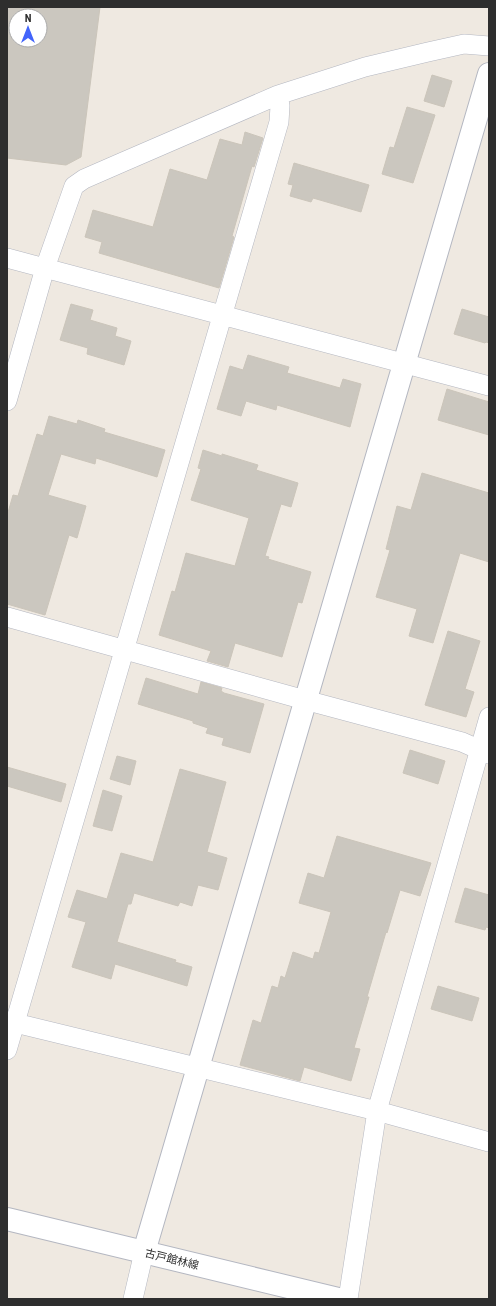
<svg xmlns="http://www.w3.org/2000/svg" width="496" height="1306" font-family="'Roboto Condensed','Noto Sans JP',sans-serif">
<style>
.building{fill:#cbc7bf;stroke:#cbc5ba;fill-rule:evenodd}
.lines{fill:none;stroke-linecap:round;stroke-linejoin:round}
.minor-casing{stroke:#b4b7c1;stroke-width:20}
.tertiary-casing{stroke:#b4b7c1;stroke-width:24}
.secondary-casing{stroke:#b4b7c1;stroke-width:24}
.minor{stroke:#fff;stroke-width:19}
.tertiary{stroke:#fff;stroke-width:22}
.secondary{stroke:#fff;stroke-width:22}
.labels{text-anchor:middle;stroke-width:3.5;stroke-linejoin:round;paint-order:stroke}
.street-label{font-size:11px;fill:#2e2e2e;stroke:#fff}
</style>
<rect width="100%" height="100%" fill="#efe9e1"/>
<path class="building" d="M 7,7 L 100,7 L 81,157 L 66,165 L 7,158 ZM 16,16 L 40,16 L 40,40 L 16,40 Z
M 432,75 L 452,81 L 444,107 L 424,101 Z
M 407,107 L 435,115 L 413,183 L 382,174 L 390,147 L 394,148 Z
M 245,132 L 263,138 L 254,167 L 252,166 L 232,236 L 234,237 L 219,288 L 99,253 L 102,242 L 85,237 L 93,210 L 153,227 L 170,169 L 207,180 L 220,139 L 242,145 Z
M 294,163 L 369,185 L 361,212 L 313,198 L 311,202 L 290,196 L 293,185 L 288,184 Z
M 71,304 L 93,310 L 90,320 L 117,328 L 115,336 L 131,341 L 124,365 L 87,354 L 88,348 L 60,340 Z
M 462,309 L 489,317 L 489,343 L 486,342 L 485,343 L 454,334 Z
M 248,355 L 289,367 L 287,373 L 340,388 L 343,379 L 361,384 L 350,427 L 277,405 L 276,410 L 246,401 L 241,416 L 217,409 L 230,366 L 243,370 Z
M 447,389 L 489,402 L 489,435 L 438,420 Z
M 49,416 L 77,424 L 78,420 L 105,429 L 104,432 L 165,450 L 157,477 L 96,458 L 95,464 L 61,454 L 48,495 L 86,506 L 77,538 L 69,535 L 45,615 L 7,604 L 7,516 L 13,495 L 18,496 L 37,434 L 43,436 Z
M 203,450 L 222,456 L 222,454 L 258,465 L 256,470 L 298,483 L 291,507 L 281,504 L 265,556 L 269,557 L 268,559 L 311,572 L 302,603 L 298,602 L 282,657 L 235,643 L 228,667 L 207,661 L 211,651 L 159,635 L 172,591 L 175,592 L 186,553 L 235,566 L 249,518 L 191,500 L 201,469 L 198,468 Z
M 422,473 L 489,493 L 489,562 L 460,553 L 433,643 L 409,636 L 417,609 L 376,597 L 390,550 L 386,549 L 397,506 L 411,510 Z
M 448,631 L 480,641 L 465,689 L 474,692 L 466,717 L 425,705 Z
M 146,678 L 198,694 L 201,682 L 222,688 L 221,691 L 224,693 L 264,704 L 250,753 L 222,745 L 224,738 L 206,733 L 208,728 L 193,723 L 193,721 L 138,704 Z
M 410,750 L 445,761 L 438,784 L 403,773 Z
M 117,756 L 136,761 L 130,785 L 110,779 Z
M 7,767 L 66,784 L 61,802 L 7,786 Z
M 180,769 L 226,782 L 207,852 L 227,858 L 218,890 L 198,885 L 192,906 L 180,902 L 178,906 L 134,893 L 131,904 L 128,904 L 117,942 L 176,960 L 175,962 L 192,967 L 187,986 L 115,964 L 111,979 L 72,967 L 86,922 L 68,917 L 77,890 L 107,899 L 121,853 L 153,862 Z
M 103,790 L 122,796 L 112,831 L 93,826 Z
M 337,836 L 431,863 L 420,896 L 400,890 L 387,933 L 386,932 L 367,997 L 369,997 L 354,1048 L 360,1049 L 351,1081 L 304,1067 L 300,1081 L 240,1065 L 253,1020 L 261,1023 L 272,986 L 278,988 L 281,976 L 285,978 L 293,952 L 313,959 L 315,952 L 319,953 L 331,912 L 299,903 L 308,873 L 324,878 Z
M 465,888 L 489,895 L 489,928 L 486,927 L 485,930 L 455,922 Z
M 438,986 L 479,998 L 472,1021 L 431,1009 Z"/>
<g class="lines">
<defs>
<path id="minor" d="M 7,258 L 489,386
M 7,401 L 45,268 L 74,186 L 84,179 L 123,162 L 278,95 L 365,67 L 428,52 L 464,44 L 489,46
M 7,617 L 305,700 L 462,742 L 489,754
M 7,1021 L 377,1111 L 489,1142
M 7,1050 L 279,122 L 280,106 L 278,95
M 133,1299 L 144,1252
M 348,1299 L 377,1111 L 489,717"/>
<path id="tertiary" d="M 144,1252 L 489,74"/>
<path id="secondary" d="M 7,1219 L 338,1299"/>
</defs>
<use href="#minor" class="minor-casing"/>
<use href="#tertiary" class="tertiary-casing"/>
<use href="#secondary" class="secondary-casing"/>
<use href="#minor" class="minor"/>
<use href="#tertiary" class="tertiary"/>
<use href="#secondary" class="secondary"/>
</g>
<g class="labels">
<g class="street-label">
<text transform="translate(172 1259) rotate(14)" y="4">古戸館林線</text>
</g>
</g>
<rect width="496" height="1306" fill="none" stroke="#2e2e2e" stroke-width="16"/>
<g transform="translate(28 28)"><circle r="19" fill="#ffffff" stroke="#ababab"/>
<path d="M0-3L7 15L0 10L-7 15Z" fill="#4264fb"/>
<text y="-6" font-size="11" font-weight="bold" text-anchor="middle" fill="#2e2e2e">N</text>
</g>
</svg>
